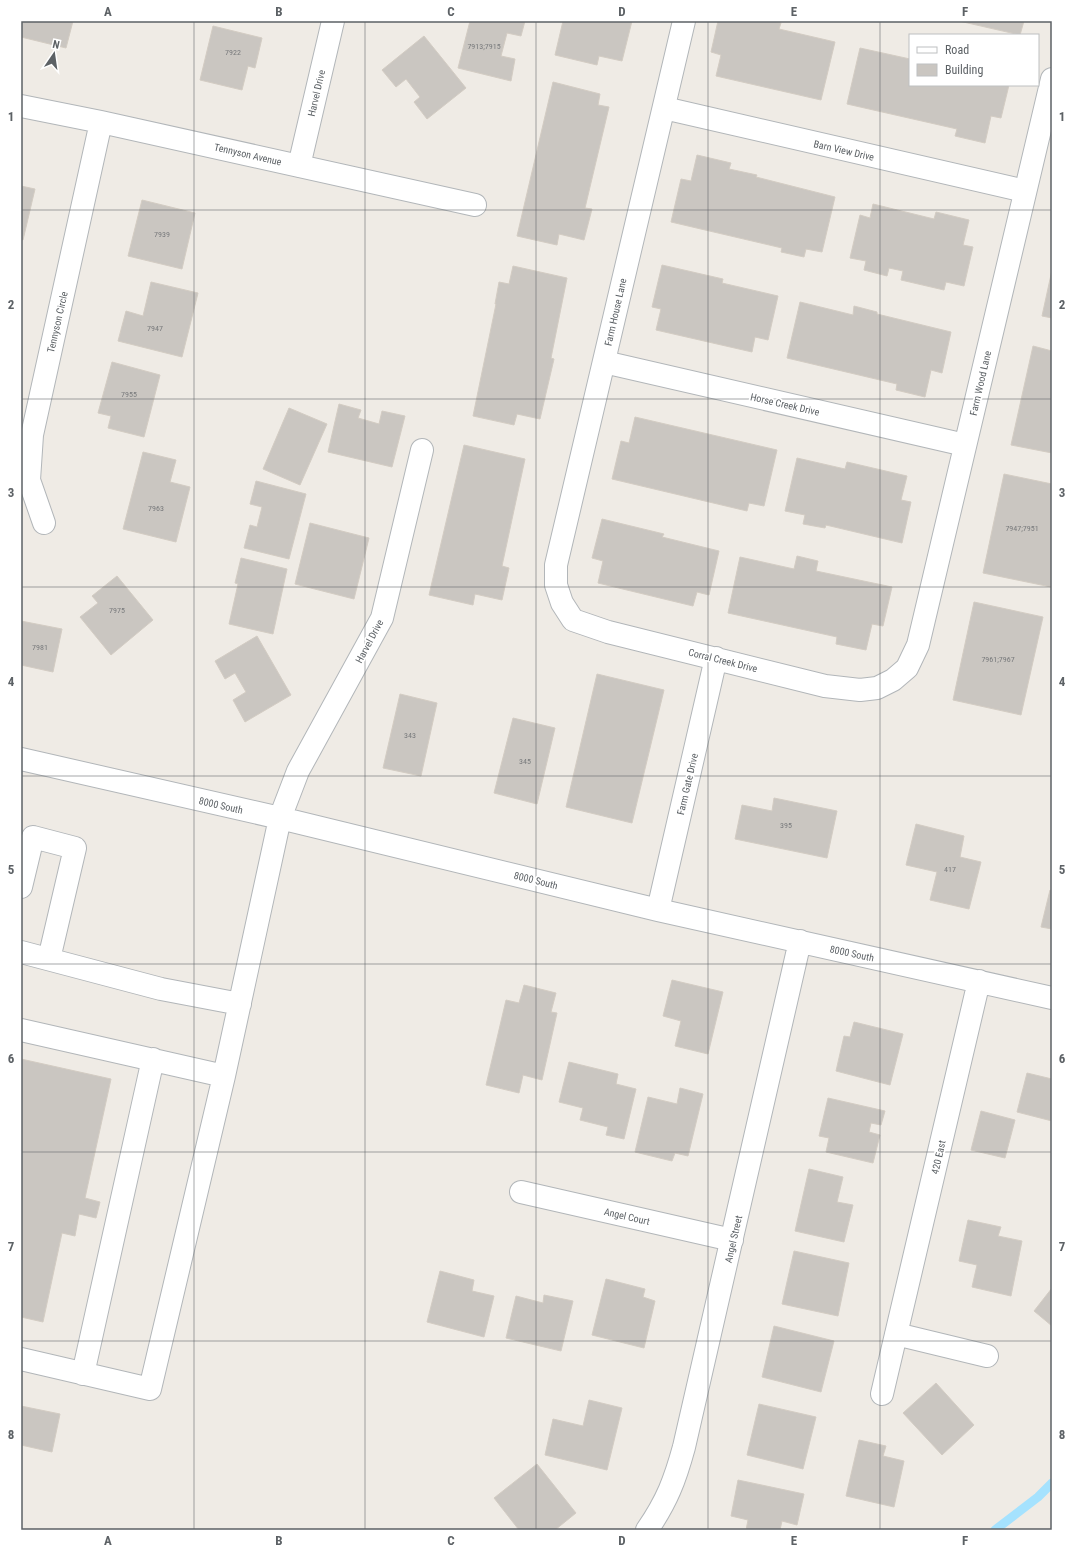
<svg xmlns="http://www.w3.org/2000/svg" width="1073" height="1551" font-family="'Roboto Condensed',sans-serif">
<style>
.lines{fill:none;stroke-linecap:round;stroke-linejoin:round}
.stream{stroke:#a5e2fe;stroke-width:9}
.building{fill:#cac6c1;stroke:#d3ccc3}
.minor-casing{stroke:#b2b6b9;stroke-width:24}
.minor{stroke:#fff;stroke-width:22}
.grid{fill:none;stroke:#5c6165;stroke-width:1;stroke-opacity:0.55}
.labels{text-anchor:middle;stroke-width:3.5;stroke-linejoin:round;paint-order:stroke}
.number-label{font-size:8px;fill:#787a7c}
.street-label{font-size:10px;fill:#5c6165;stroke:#fff}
.neatline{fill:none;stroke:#5c6165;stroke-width:1.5}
.grid-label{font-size:13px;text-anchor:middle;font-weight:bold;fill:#5c6165}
</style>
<rect width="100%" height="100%" fill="#efebe5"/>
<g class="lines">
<path class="stream" d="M 995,1530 L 1038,1497 L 1052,1483"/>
</g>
<path class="building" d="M 21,21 L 73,21 L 66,48 L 21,37 Z
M 470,21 L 525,21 L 521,36 L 507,33 L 501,56 L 515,59 L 511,81 L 458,68 Z
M 563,21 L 632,21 L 622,61 L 599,56 L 597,65 L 555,55 Z
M 718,21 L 773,21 L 781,23 L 779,29 L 835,42 L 821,100 L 716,76 L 721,55 L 711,52 Z
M 959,21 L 1024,21 L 1020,35 Z
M 213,26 L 262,38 L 255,68 L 248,66 L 242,90 L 200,80 Z
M 424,36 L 466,88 L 427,119 L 414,102 L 420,97 L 406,79 L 396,87 L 382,70 Z
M 860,48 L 910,59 L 910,58 L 910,85 L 1009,85 L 1001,118 L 991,116 L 985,143 L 955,136 L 957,129 L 847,104 Z
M 553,82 L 600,94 L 598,105 L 609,107 L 585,208 L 592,209 L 584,240 L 559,234 L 557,245 L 517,236 Z
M 697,155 L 731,163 L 729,169 L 757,175 L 756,177 L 835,197 L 822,252 L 806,249 L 804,257 L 781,252 L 782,248 L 671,222 L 681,179 L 691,181 Z
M 21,186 L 35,189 L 23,240 L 21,240 Z
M 142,200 L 195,213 L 182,269 L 128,256 Z
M 873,204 L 934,219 L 936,212 L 969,220 L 963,245 L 973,247 L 964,286 L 946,282 L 944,290 L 901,280 L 903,271 L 889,268 L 887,276 L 864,270 L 866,261 L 850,258 L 860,215 L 870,218 Z
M 662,265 L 723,279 L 722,283 L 778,296 L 768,340 L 755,337 L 752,352 L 656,330 L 661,309 L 652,307 Z
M 513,266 L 567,278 L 551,358 L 554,359 L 540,419 L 517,414 L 514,425 L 473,416 L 496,304 L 495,304 L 499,282 L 509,284 Z
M 1052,270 L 1052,318 L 1042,316 Z
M 151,282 L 198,293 L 182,357 L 118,341 L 126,311 L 143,316 Z
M 800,302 L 853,315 L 854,306 L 877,312 L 877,314 L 951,332 L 942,373 L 931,370 L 925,397 L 896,390 L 897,384 L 787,358 Z
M 1033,346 L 1052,351 L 1052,453 L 1011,445 Z
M 112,362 L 160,375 L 144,437 L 108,428 L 111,416 L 98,413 Z
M 339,404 L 361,410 L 358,418 L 379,424 L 382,411 L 405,416 L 392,467 L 328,452 Z
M 289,408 L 327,424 L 300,485 L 263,469 Z
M 635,417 L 777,450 L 764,506 L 749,503 L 747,511 L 612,479 L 621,441 L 629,443 Z
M 464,445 L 525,459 L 502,566 L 509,568 L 502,600 L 475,594 L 473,605 L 429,595 Z
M 143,452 L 176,460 L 170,482 L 190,487 L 176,542 L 123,529 Z
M 797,458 L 845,469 L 847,462 L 907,476 L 901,500 L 911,502 L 902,543 L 826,525 L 825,528 L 803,524 L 805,515 L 785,511 Z
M 1004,474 L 1052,484 L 1051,587 L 983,573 Z
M 256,481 L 306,494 L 289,559 L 244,548 L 250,525 L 257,527 L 262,507 L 250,504 Z
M 602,519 L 664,534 L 662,537 L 719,551 L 709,595 L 697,592 L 693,606 L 598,583 L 603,561 L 592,558 Z
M 310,523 L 369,538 L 354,599 L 295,584 Z
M 797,556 L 818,561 L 816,571 L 892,587 L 883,626 L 872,624 L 866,650 L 836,644 L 837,637 L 728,613 L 740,557 L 794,569 Z
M 241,558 L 287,569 L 273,634 L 229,624 L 238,584 L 235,583 Z
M 117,576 L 153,620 L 111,655 L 80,617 L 98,603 L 92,596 Z
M 974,602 L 1043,617 L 1021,715 L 953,700 Z
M 21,621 L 62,629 L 53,672 L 21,665 Z
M 257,636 L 291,695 L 245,722 L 233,700 L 246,692 L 235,673 L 225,679 L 215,661 Z
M 597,674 L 664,690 L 632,823 L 566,807 Z
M 400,694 L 437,703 L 421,776 L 383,768 Z
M 513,718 L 555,728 L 537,804 L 494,793 Z
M 774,798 L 837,811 L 827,858 L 735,839 L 742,805 L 772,811 Z
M 916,824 L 964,836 L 960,857 L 981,862 L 969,909 L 930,900 L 937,872 L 906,865 Z
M 1050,890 L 1052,891 L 1052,929 L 1041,927 Z
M 672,980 L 723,992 L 708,1054 L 675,1046 L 681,1021 L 663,1016 Z
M 524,985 L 556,993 L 551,1012 L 557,1013 L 542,1080 L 523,1075 L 519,1093 L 486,1085 L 506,1000 L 519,1003 Z
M 854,1022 L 903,1034 L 890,1085 L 836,1071 L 844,1036 L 850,1037 Z
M 21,1059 L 111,1079 L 85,1198 L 100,1202 L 96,1218 L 79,1214 L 75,1236 L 62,1233 L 43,1322 L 21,1317 Z
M 569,1062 L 618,1074 L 616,1084 L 636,1089 L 624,1139 L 606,1135 L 608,1127 L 580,1120 L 583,1108 L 559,1102 Z
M 1027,1073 L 1052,1079 L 1052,1121 L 1017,1112 Z
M 680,1088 L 703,1094 L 688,1156 L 675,1153 L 672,1161 L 635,1152 L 648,1097 L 677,1104 Z
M 828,1098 L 885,1111 L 881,1125 L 871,1123 L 869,1132 L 880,1135 L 873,1163 L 826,1152 L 829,1138 L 819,1136 Z
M 981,1111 L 1015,1120 L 1005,1158 L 971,1150 Z
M 809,1169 L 843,1177 L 837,1202 L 853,1205 L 844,1242 L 795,1231 Z
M 968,1220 L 1001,1227 L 998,1236 L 1022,1241 L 1011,1296 L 972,1287 L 977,1265 L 959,1261 Z
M 794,1251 L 849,1263 L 838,1316 L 782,1304 Z
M 440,1271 L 474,1280 L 472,1291 L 494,1296 L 484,1337 L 427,1322 Z
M 606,1279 L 645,1289 L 643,1297 L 655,1301 L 644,1348 L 592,1335 Z
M 1052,1288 L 1052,1326 L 1034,1311 Z
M 544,1295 L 573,1301 L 561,1351 L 506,1338 L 516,1296 L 543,1303 Z
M 774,1326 L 834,1341 L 821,1392 L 762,1377 Z
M 936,1383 L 974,1425 L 942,1455 L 903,1413 Z
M 589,1400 L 622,1408 L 607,1470 L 545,1455 L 553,1419 L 583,1426 Z
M 759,1404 L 816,1417 L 803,1469 L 747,1455 Z
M 21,1406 L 60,1414 L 52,1452 L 21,1445 Z
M 859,1440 L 886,1446 L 883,1456 L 904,1461 L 894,1507 L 846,1496 Z
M 537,1464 L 576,1513 L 555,1530 L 519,1530 L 494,1498 Z
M 738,1480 L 804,1494 L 797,1525 L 782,1521 L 780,1530 L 746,1530 L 748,1520 L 731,1516 Z"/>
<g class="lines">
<defs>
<path id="minor" d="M 684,21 L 556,565 L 556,585 L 562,603 L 573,620 L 608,632 L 825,686 L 860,690 L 877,688 L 893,680 L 907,668 L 918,645 L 1052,79
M 21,106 L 101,122 L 475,205
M 664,108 L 1025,191
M 299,166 L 333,21
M 604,362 L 965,445
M 44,523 L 29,480 L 32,435 L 101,122
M 21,759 L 280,818 L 658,910 L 1052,998
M 21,887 L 33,837 L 75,848 L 49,959
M 658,910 L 716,658
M 21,952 L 161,989 L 240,1004
M 21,1030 L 224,1076 L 280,818 L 298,771 L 382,618 L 422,450
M 521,1192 L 732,1240
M 896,1334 L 987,1356
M 21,1359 L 150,1389 L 224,1076
M 83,1374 L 153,1059
M 882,1394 L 979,981
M 647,1530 C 667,1501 675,1480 684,1447 L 800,941"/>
</defs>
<use href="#minor" class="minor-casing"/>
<use href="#minor" class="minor"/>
</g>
<path class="grid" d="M 194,21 L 194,1530M 365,21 L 365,1530M 536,21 L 536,1530M 708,21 L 708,1530M 880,21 L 880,1530M 21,210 L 1052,210M 21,399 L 1052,399M 21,587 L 1052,587M 21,776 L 1052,776M 21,964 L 1052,964M 21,1152 L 1052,1152M 21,1341 L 1052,1341"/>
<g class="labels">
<g class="number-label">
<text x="484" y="49">7913;7915</text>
<text x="233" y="55">7922</text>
<text x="162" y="237">7939</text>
<text x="155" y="331">7947</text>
<text x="129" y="397">7955</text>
<text x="156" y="511">7963</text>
<text x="1022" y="531">7947;7951</text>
<text x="117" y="613">7975</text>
<text x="40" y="650">7981</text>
<text x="998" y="662">7961;7967</text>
<text x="410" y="738">343</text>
<text x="525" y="764">345</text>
<text x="786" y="828">395</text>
<text x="950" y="872">417</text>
</g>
<g class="street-label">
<text transform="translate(316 93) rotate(-77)" y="4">Harvel Drive</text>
<text transform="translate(844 150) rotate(13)" y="4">Barn View Drive</text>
<text transform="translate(248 154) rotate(13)" y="4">Tennyson Avenue</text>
<text transform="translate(615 312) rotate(-77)" y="4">Farm House Lane</text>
<text transform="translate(57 322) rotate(-77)" y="4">Tennyson Circle</text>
<text transform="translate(980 383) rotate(-77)" y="4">Farm Wood Lane</text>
<text transform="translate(785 404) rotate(13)" y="4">Horse Creek Drive</text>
<text transform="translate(369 641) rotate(-62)" y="4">Harvel Drive</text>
<text transform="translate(723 660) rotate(14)" y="4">Corral Creek Drive</text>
<text transform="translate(687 784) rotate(-77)" y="4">Farm Gate Drive</text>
<text transform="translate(221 805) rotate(13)" y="4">8000 South</text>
<text transform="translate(536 880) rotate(14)" y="4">8000 South</text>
<text transform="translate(852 953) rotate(12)" y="4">8000 South</text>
<text transform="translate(938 1157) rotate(-77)" y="4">420 East</text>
<text transform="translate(627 1216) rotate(13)" y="4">Angel Court</text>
<text transform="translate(733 1239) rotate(-77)" y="4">Angel Street</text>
</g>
</g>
<rect width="1073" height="1551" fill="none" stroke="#ffffff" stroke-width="44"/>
<rect x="909" y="34" width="130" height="52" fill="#ffffff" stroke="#bec0c1"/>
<rect x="917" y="47" width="20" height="6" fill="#ffffff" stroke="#bec0c1"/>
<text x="945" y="54" font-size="12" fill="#5c6165">Road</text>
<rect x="917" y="64" width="20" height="12" fill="#cac6c1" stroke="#bec0c1"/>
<text x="945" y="74" font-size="12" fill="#5c6165">Building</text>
<g transform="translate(54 54) rotate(13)" stroke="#ffffff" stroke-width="3" paint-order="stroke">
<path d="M0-3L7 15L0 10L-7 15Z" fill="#5c6165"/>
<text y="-6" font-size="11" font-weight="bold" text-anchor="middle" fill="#5c6165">N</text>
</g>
<rect x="22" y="22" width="1029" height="1507" class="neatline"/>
<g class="grid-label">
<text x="108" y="16">A</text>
<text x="279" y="16">B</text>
<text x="451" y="16">C</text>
<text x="622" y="16">D</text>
<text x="794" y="16">E</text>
<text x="965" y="16">F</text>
<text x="11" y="121">1</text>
<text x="1062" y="121">1</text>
<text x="11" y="309">2</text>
<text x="1062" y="309">2</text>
<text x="11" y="497">3</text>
<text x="1062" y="497">3</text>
<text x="11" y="686">4</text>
<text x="1062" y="686">4</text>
<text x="11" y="874">5</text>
<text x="1062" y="874">5</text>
<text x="11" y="1063">6</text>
<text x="1062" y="1063">6</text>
<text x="11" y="1251">7</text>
<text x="1062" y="1251">7</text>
<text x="11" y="1439">8</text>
<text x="1062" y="1439">8</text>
<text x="108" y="1545">A</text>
<text x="279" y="1545">B</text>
<text x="451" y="1545">C</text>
<text x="622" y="1545">D</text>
<text x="794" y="1545">E</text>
<text x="965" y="1545">F</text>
</g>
</svg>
